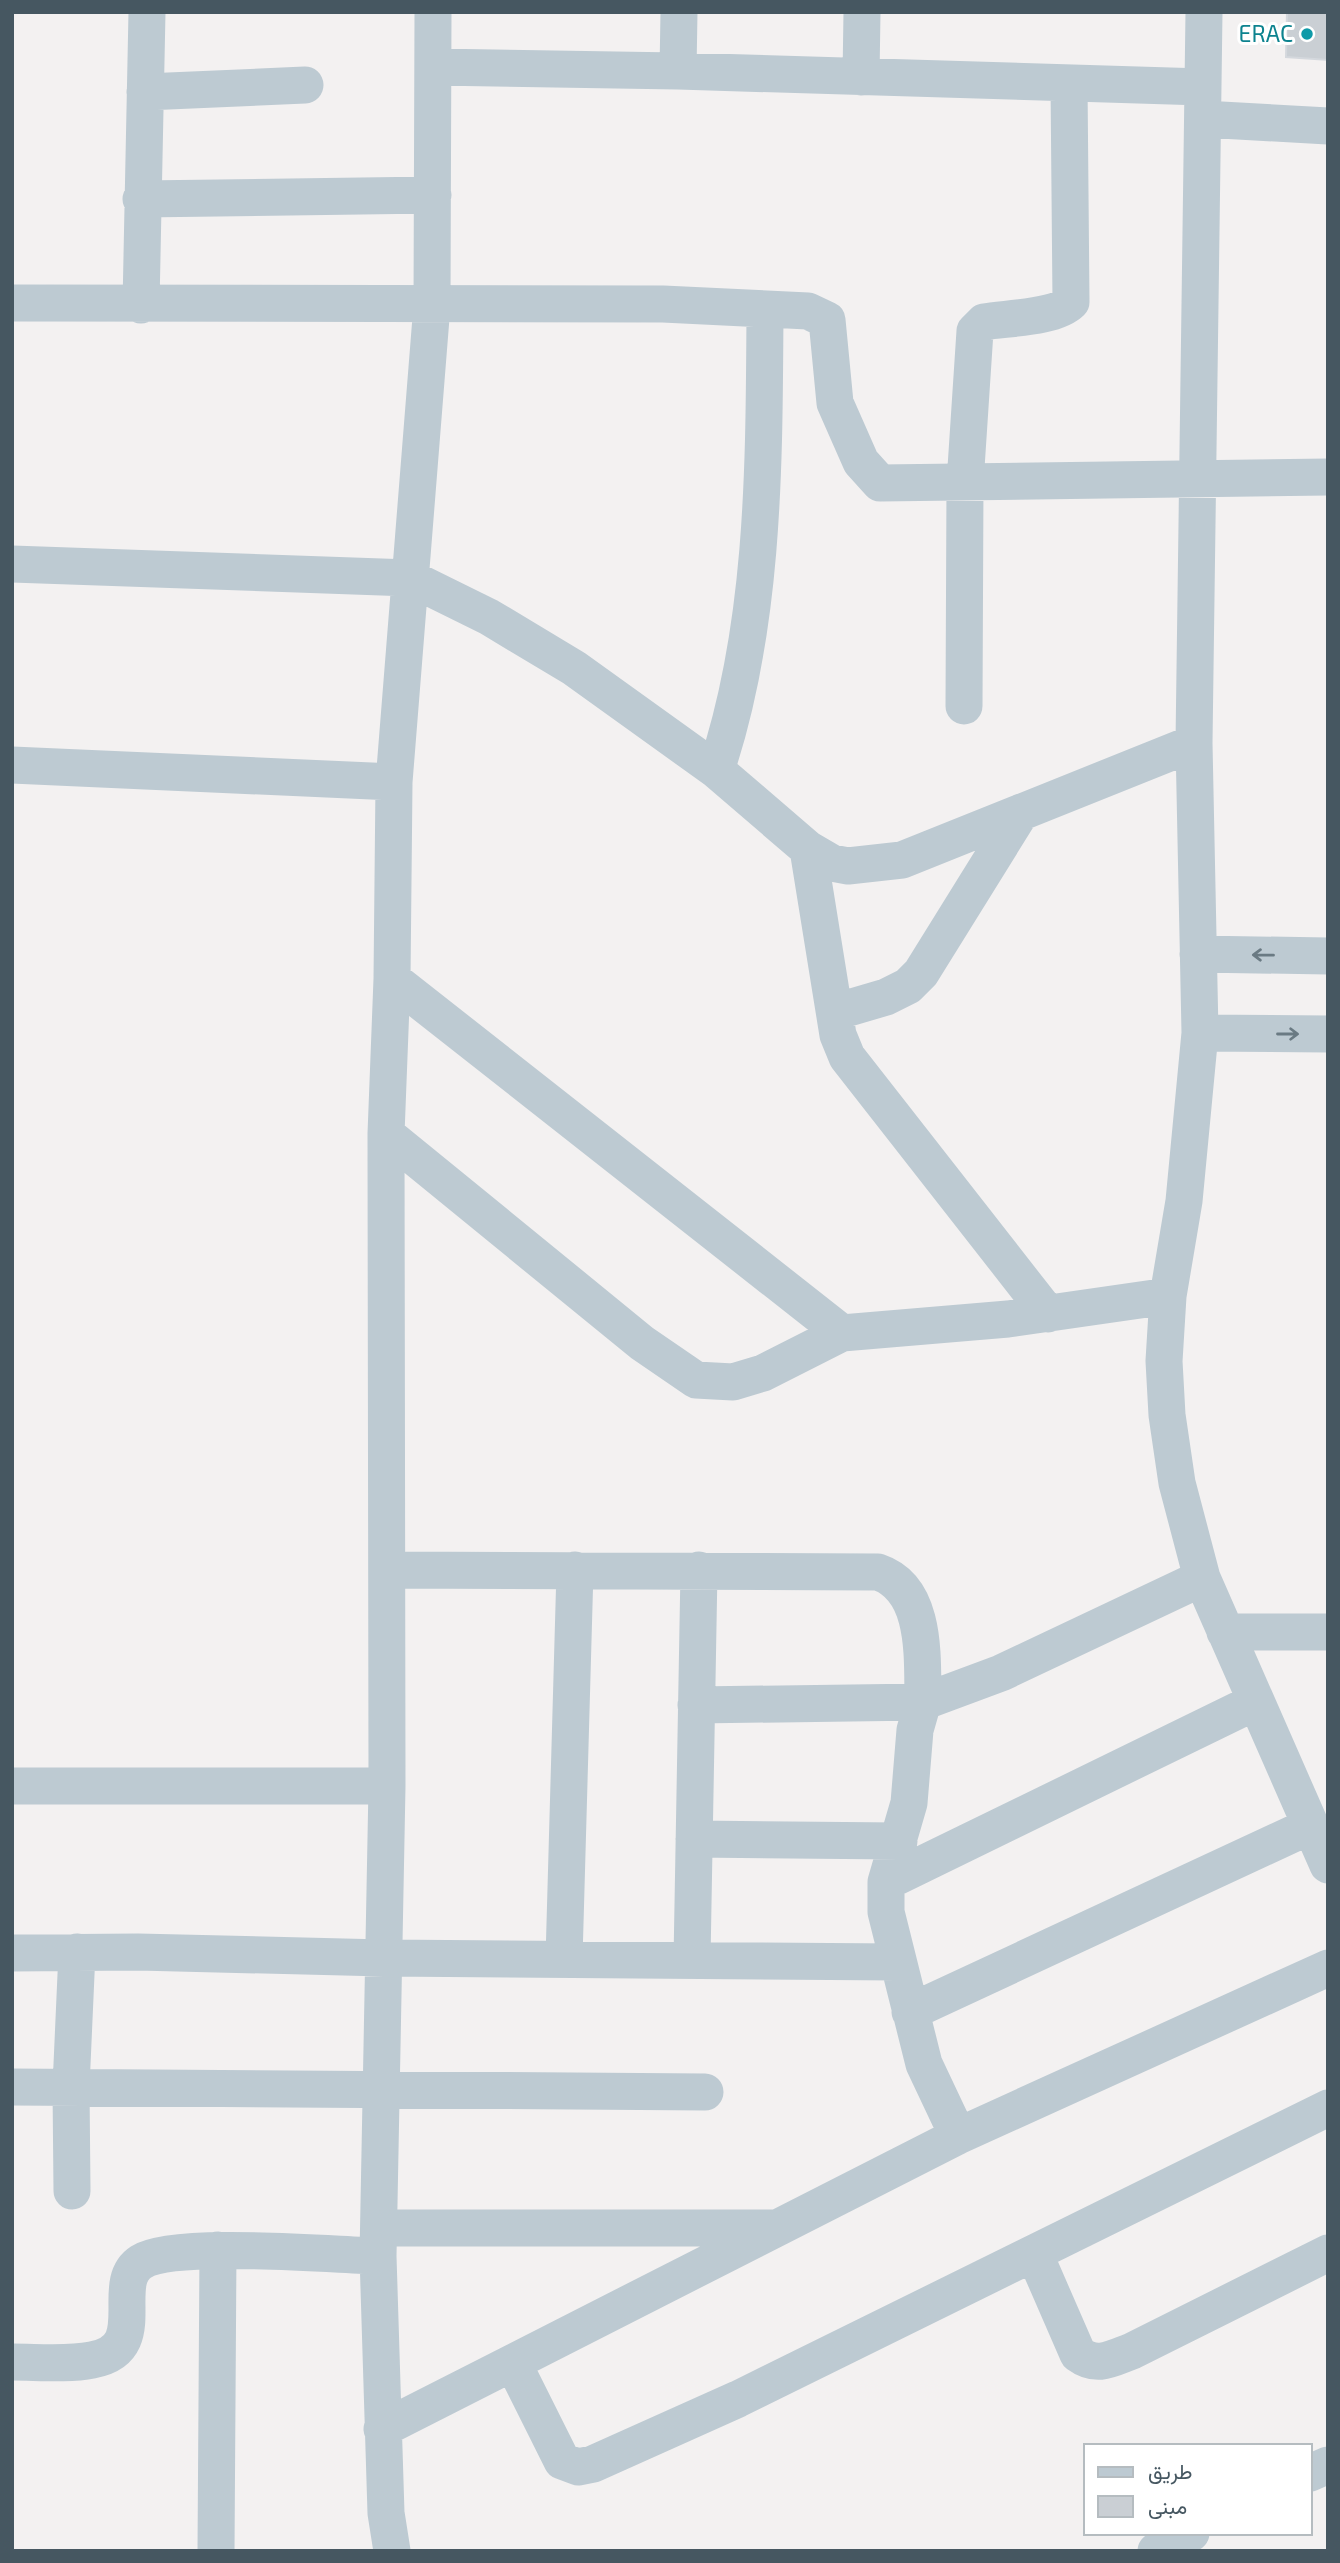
<svg xmlns="http://www.w3.org/2000/svg" width="1340" height="2563" font-family="'Exo 2',Vazirmatn,sans-serif">
<style>
.building{fill:#cacfd4;stroke:#d4d8dd;stroke-width:2}
.lines{fill:none;stroke-linecap:round;stroke-linejoin:round}
.minor{stroke:#bdcad2;stroke-width:37}
.oneway{stroke:#6a7a83}
.culture-dot{fill:#0f9aa8;stroke:#fff;stroke-width:2.5}
.labels{text-anchor:middle;stroke-width:6;stroke-linejoin:round;paint-order:stroke}
.culture-label{font-size:23px;fill:#0d838f;stroke:#fff;text-anchor:end}
</style>
<rect width="100%" height="100%" fill="#f3f1f1"/>
<path class="building" d="M 1287,12 L 1328,12 L 1328,60 L 1286,57 Z"/>
<g class="lines">
<path class="minor" d="M 1204,12 L 1194,743 L 1200,1033 L 1184,1201 L 1168,1296 L 1164,1361 L 1167,1415 L 1177,1483 L 1202,1578 L 1328,1865
M 434,67 L 678,71 L 1203,87
M 678,71 L 679,12
M 861,77 L 862,12
M 145,92 L 305,85
M 1203,119 L 1328,126
M 141,199 L 433,195
M 12,303 L 663,304 L 808,311 L 827,320 L 835,403 L 861,462 L 880,483 L 1328,477
M 141,305 L 147,12
M 12,564 L 410,578 L 489,617 L 574,668 L 716,770 L 808,849 L 832,863 L 848,866 L 902,860 L 1194,743
M 964,706 L 965,483 L 975,331 L 984,322 C 1007,318 1055,318 1071,302 L 1069,83
M 12,765 L 394,782
M 716,770 C 765,623 764,463 765,310
M 808,849 L 838,1035 L 847,1057 L 1048,1314
M 1198,954 L 1328,956
M 392,979 L 842,1333
M 835,1012 L 886,997 L 908,986 L 921,973 L 1021,812
M 1200,1033 L 1328,1034
M 386,1134 L 642,1343 L 696,1380 L 733,1382 L 763,1373 L 842,1333 L 1008,1319 L 1168,1296
M 387,1570 L 878,1572 C 928,1589 922,1659 923,1702 L 1001,1673 L 1202,1578
M 1225,1632 L 1328,1632
M 696,1705 L 923,1702 L 915,1730 L 909,1803 L 886,1882 L 886,1912 L 924,2064 L 958,2136
M 12,1786 L 387,1786
M 694,1839 L 899,1841
M 886,1882 L 1255,1702
M 12,1953 L 138,1952 L 384,1958 L 897,1962
M 564,1959 L 575,1570
M 692,1960 L 699,1570
M 910,2012 L 1310,1826
M 12,2087 L 705,2092
M 72,2191 L 71,2087 L 77,1952
M 379,2228 L 774,2228
M 1034,2253 L 1078,2354 C 1097,2368 1111,2359 1132,2351 L 1328,2253
M 12,2362 C 38,2362 67,2365 92,2360 C 154,2349 107,2284 141,2262 C 173,2241 333,2255 378,2256
M 513,2363 L 562,2461 L 578,2467 L 593,2464 L 738,2399 L 1328,2108
M 382,2429 L 958,2136 L 1328,1968
M 1310,2473 L 1328,2465
M 216,2551 L 218,2250
M 392,2551 L 386,2513 L 378,2256 L 387,1786 L 386,1134 L 392,979 L 394,782 L 432,305 L 433,12
M 1156,2551 L 1191,2533"/>
</g>
<defs><path id="oneway-shaft" d="M-6 0H5M1.5-3L5.5 0L1.5 3" fill="none" stroke-width="1.6" stroke-linecap="round" stroke-linejoin="round" transform="scale(1.75)"/></defs>
<g class="oneway">
<use href="#oneway-shaft" transform="translate(1263 955) rotate(-179)"/>
<use href="#oneway-shaft" transform="translate(1288 1034)"/>
</g>
<circle class="culture-dot" cx="1307" cy="34" r="7"/>
<g class="labels">
<g class="culture-label">
<text x="1293" y="42">ERAC</text>
</g>
</g>
<rect width="1340" height="2563" fill="none" stroke="#465761" stroke-width="28"/>
<rect x="1084" y="2444" width="228" height="91" fill="#ffffff" stroke="#b5bcc0" stroke-width="2"/>
<rect x="1098" y="2467" width="35" height="10" fill="#bdcad2" stroke="#b5bcc0" stroke-width="2"/>
<text x="1148" y="2479" font-size="21" fill="#465761">طريق</text>
<rect x="1098" y="2496" width="35" height="21" fill="#cacfd4" stroke="#b5bcc0" stroke-width="2"/>
<text x="1148" y="2514" font-size="21" fill="#465761">مبنى</text>
</svg>
